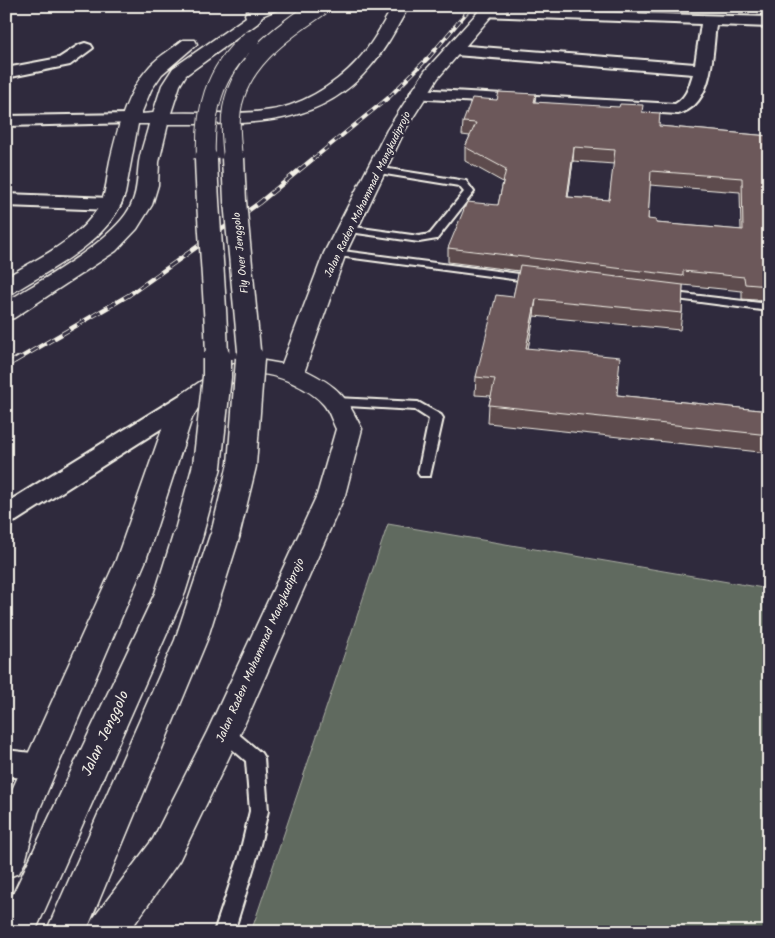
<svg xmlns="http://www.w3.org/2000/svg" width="775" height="938" font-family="Kalam,sans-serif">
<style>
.green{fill:#606a5e;stroke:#aaaea3}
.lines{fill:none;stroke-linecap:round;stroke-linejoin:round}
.service-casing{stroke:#f4f1e8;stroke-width:4}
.minor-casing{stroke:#f4f1e8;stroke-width:4}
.tertiary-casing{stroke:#f4f1e8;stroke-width:3}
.trunk-casing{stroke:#f4f1e8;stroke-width:3}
.service{fill:#2f2a3d;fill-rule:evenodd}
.minor{fill:#2f2a3d;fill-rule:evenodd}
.tertiary{fill:#2f2a3d;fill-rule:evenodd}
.trunk{fill:#2f2a3d;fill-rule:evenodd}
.rail-far2-casing{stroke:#f4f1e8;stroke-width:4}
.rail-far1-casing{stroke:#f4f1e8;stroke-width:4.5}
.rail-casing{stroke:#f4f1e8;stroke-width:5.5}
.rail-far2{stroke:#2f2a3d;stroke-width:2.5;stroke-dasharray:7;stroke-linecap:butt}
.rail-far1{stroke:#2f2a3d;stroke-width:3;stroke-dasharray:9;stroke-linecap:butt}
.rail{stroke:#2f2a3d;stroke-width:4;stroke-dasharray:11;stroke-linecap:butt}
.trunk-bridge-far2-casing{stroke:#f4f1e8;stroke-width:20;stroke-linecap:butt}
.trunk-bridge-far1-casing{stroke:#f4f1e8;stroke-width:25;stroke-linecap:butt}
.trunk-bridge-casing{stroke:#f4f1e8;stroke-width:31;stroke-linecap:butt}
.trunk-bridge-far2{stroke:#2f2a3d;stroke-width:18}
.trunk-bridge-far1{stroke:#2f2a3d;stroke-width:22}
.trunk-bridge{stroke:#2f2a3d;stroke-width:28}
.wall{fill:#5d4c4d;stroke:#f4f1e8;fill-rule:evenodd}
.shaded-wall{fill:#4c3e3f;stroke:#f4f1e8}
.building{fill:#6c585a;stroke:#f4f1e8;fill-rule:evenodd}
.labels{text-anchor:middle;stroke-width:5;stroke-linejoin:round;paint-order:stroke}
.far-street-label{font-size:11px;fill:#f4f1e8;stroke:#2f2a3d}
.street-label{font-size:12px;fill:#f4f1e8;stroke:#2f2a3d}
.near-street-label{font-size:15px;fill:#f4f1e8;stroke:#2f2a3d}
</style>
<rect width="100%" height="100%" fill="#2f2a3d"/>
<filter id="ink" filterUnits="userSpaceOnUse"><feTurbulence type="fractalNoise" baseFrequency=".02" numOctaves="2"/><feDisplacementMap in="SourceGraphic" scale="10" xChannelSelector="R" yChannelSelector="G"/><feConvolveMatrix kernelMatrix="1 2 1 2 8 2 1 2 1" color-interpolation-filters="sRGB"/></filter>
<g filter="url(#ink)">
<path class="green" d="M 388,524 L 769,589 L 769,932 L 251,932 Z"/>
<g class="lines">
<defs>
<path id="service" d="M 538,6 L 546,6 L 543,16 L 536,14 Z
M 762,6 L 769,6 L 769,24 L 762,22 Z
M 376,167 L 466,181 L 474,192 L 437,239 L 419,242 L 343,231 L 342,229 L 343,227 L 347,226 L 419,236 L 430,234 L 464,192 L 459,186 L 373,172 L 373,168 Z
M 335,250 L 535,276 L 541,279 L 535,282 L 331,255 L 330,253 Z
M 666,292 L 769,304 L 769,311 L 662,297 L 660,295 Z
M 336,398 L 418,402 L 441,415 L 443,418 L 430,476 L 420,476 L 418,473 L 429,419 L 415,410 L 331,405 L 330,402 Z
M 224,725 L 230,727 L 261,753 L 264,758 L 268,811 L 257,857 L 234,932 L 214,932 L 239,857 L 250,811 L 246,761 L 218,737 L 215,732 L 218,727 Z"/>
<path id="minor" d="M 486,9 L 769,17 L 769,27 L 716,25 C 712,54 714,105 678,114 L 412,98 L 410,94 L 412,90 L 418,89 L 675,104 C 687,97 689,86 693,74 L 455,55 L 449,53 L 447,50 L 449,47 L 455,45 L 695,64 L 701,24 L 481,16 L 479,13 L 481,10 Z
M 85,43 L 91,45 L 93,48 L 70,65 L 6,78 L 6,68 L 59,58 L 79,45 Z
M 131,114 L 137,115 L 140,119 L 137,123 L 6,126 L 6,116 Z
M 6,194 L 111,198 L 118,200 L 121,204 L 118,208 L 111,210 L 6,206 Z
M 191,392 L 200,394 L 203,399 L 200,404 L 16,521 L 6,524 L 6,503 L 182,394 Z
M 6,750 L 40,754 L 52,758 L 57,767 L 52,776 L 40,780 L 6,776 Z"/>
<path id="tertiary" d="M 259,6 L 281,6 L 278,9 L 262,16 L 258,23 L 186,75 L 180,85 L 171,113 C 202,112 234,115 264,111 C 298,108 334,86 357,61 C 372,45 382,25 393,6 L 409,6 C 397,27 386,49 370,67 C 316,131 242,123 168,124 L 159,162 L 158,185 L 152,205 L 137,229 L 116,251 L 14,318 L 6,320 L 6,302 C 39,281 118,239 132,203 C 138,189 137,176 139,162 C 141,149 146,137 149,124 L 138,124 L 125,194 C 109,242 54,267 14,292 L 6,294 L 6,277 C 39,258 80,239 100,205 C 107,192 107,175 110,161 C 118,128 126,92 150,66 C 159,56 172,49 183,40 L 195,40 L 197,44 L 162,74 L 151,90 L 141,114 L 153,113 L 162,85 L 173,68 L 246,17 L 245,14 L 247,11 Z
M 479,6 L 495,6 L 494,13 L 438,78 L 405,130 L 346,253 L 305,370 C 339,387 345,395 362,429 L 345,495 L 241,732 L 179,861 L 129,932 L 86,932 L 92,920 L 153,839 L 207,732 L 317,495 L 336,429 C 332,421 329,411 324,405 C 311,389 271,369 250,375 C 238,378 208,395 200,405 C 197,409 195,414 192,418 L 146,560 L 38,813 L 25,862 L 19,873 L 6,878 L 6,803 L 116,560 L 166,418 L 182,394 L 201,381 L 236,363 L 259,360 L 282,364 L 324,253 L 387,130 L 425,71 L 478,12 Z"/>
<path id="trunk" d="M 189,523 L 199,525 L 204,532 L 185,593 L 35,932 L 6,932 L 6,909 L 155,593 L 174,532 L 179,525 Z
M 225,525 L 235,528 L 240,535 L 207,640 L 86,932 L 46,932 L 175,640 L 210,535 L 215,528 Z"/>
</defs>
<use href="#service" class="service-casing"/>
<use href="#minor" class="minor-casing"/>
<use href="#tertiary" class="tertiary-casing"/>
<use href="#trunk" class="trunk-casing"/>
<use href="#service" class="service"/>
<use href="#minor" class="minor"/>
<use href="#tertiary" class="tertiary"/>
<use href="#trunk" class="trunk"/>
<defs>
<path id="rail-far2" d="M 313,159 L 388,98 L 430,56 L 472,6"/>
<path id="rail-far1" d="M 15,361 L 129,295 L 259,203 L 314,158"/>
<path id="rail" d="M 6,366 L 17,359"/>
</defs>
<use href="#rail-far2" class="rail-far2-casing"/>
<use href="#rail-far1" class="rail-far1-casing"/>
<use href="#rail" class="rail-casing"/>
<use href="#rail-far2" class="rail-far2"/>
<use href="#rail-far1" class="rail-far1"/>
<use href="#rail" class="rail"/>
<defs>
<path id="trunk-bridge-far2" d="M 206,159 C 204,112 213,72 250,40
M 233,159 C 232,146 230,131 231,117 C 235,64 281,33 321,6"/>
<path id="trunk-bridge-far1" d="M 206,158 C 208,226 216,293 217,361
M 233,158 L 235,201 L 250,361"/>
<path id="trunk-bridge" d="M 189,532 L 207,466 L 217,377 L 217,359
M 225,535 L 242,465 L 250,359"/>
</defs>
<use href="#trunk-bridge-far2" class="trunk-bridge-far2-casing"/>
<use href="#trunk-bridge-far1" class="trunk-bridge-far1-casing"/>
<use href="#trunk-bridge" class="trunk-bridge-casing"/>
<use href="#trunk-bridge-far2" class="trunk-bridge-far2"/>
<use href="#trunk-bridge-far1" class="trunk-bridge-far1"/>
<use href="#trunk-bridge" class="trunk-bridge"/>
</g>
<path class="wall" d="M 536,94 L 535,102 L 642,112 L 659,126 L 769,136 L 769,301 L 742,299 L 742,291 L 683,285 L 682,313 L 680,330 L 534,316 L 528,348 L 617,395 L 769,411 L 769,453 L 488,423 L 489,405 L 491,396 L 475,395 L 476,377 L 513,297 L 519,271 L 448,262 L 448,248 L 498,205 L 503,182 L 465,161 L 465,147 L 470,136 L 462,135 L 463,122 L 497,100 ZM 573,161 L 614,164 L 609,200 L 568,197 ZM 650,185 L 740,192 L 741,230 L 656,223 L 648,219 Z"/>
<path class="shaded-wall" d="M 574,147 L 573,161 L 566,211 L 567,197 Z
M 536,299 L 534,316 L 525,365 L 526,348 Z"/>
<path class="building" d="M 499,92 L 536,94 L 534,102 L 619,107 L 620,104 L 643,105 L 642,112 L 660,113 L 659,126 L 769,136 L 769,286 L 745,284 L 744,277 L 683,271 L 683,276 L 448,248 L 467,202 L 498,205 L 506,169 L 465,147 L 476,123 L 463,122 L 472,98 L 497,100 ZM 574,147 L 615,150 L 609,200 L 567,197 ZM 651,171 L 742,178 L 743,230 L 656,223 L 656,220 L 648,219 Z
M 520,265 L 683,285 L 682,313 L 536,299 L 526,348 L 620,357 L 617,395 L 769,411 L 769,435 L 489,405 L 495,379 L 476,377 L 496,295 L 513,297 Z"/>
</g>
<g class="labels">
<g class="far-street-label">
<text transform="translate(367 194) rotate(-64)" y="4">Jalan Raden Mohammad Mangkudiprojo</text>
<text transform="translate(240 253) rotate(-96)" y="4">Fly Over Jenggolo</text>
</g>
<g class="street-label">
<text transform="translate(260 650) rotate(-66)" y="4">Jalan Raden Mohammad Mangkudiprojo</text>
</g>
<g class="near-street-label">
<text transform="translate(105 733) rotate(-65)" y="5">Jalan Jenggolo</text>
</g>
</g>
<rect width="775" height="938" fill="none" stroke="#2f2a3d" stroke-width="25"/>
<rect x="12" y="12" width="750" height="913" fill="none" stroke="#f4f1e8" stroke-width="2" filter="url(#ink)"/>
</svg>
